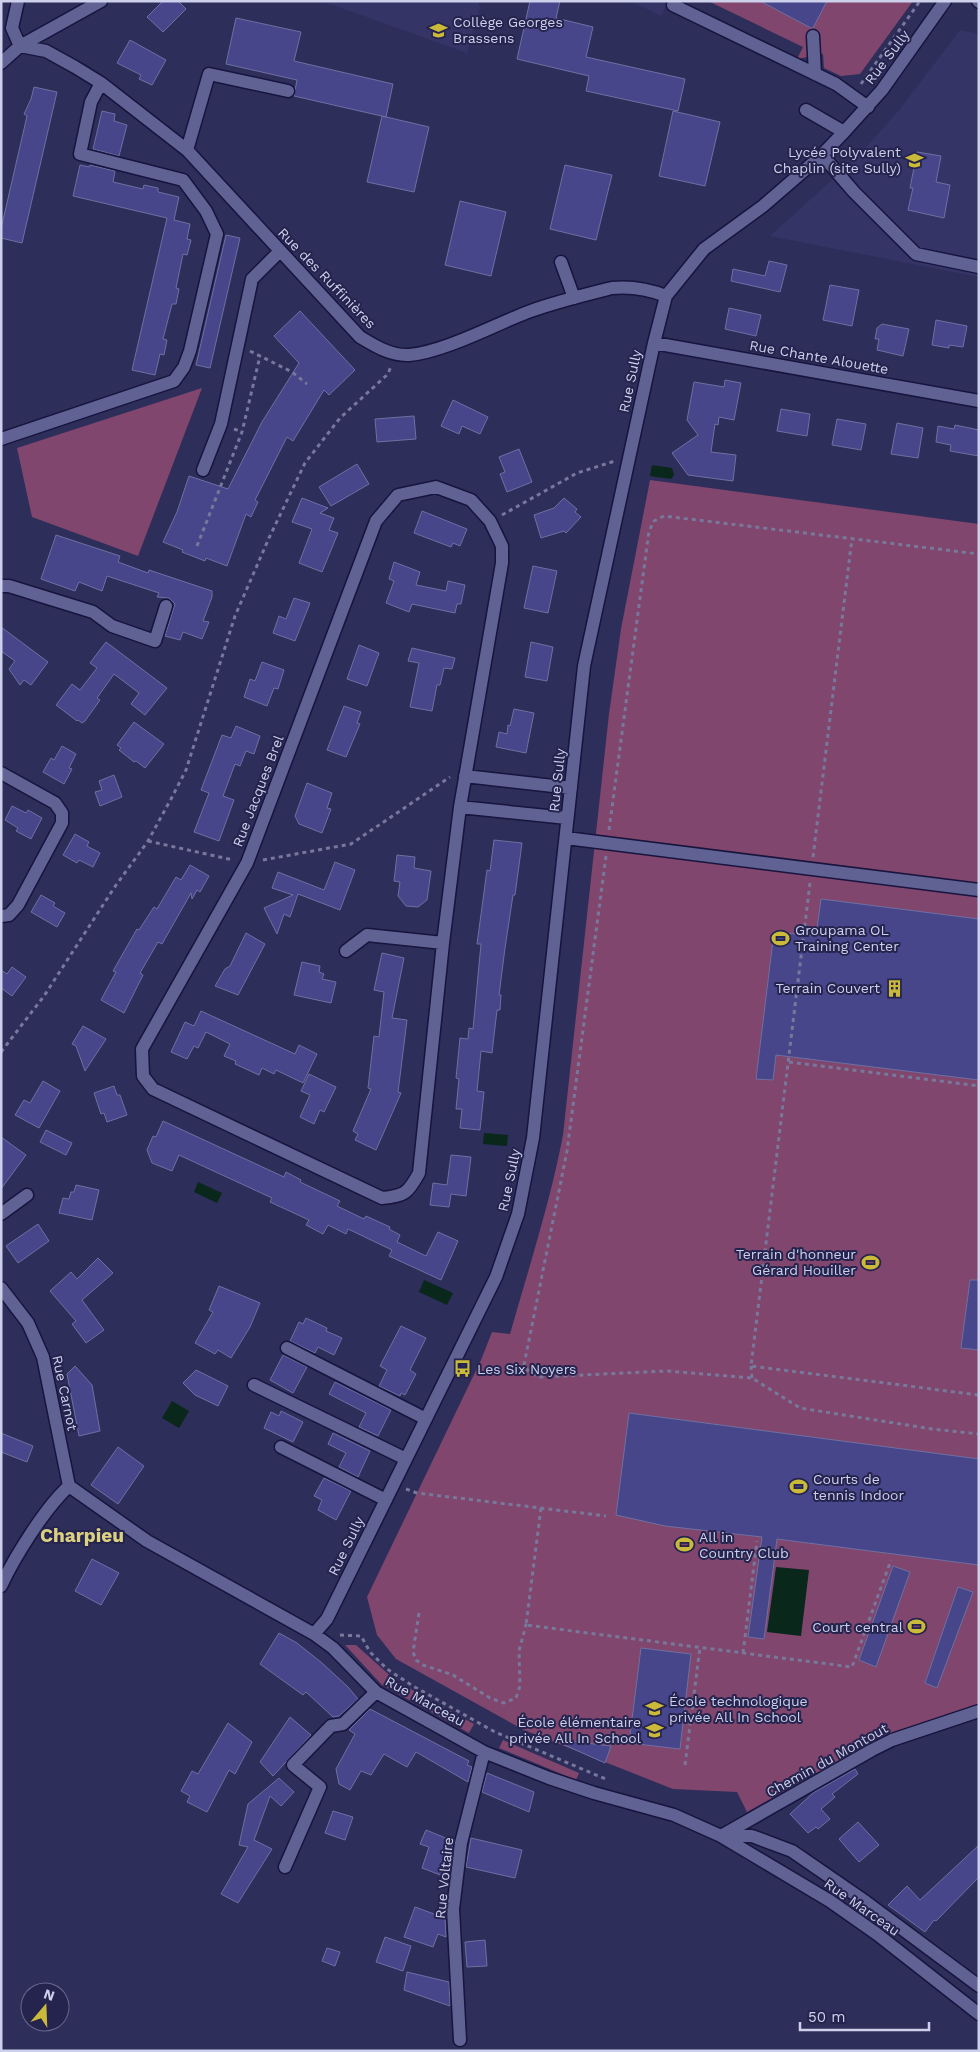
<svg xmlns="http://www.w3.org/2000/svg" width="980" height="2052" font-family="'Work Sans',sans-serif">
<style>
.built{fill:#353467}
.green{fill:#81466d}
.water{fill:#09271a}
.building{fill:#47468a;stroke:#6e70a2}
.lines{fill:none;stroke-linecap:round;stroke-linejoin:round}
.minor-casing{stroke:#17143e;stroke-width:15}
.path{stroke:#77789c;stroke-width:3;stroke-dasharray:4 4;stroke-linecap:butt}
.minor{stroke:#606293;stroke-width:12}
.labels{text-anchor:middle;stroke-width:4;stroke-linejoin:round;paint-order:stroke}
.poi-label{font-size:14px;fill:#cdd0eb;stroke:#25244f;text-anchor:start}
.street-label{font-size:14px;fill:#cdd0eb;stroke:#25244f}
.district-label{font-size:19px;font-weight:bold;fill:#dcd183;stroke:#25244f}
</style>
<rect width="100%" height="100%" fill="#2e2e5a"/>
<path class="built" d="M 322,1 L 478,1 L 480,8 L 467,53 Z
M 631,1 L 668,1 L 661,16 Z
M 960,30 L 979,34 L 979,277 L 770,236 L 833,179 L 871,142 L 900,109 Z"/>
<path class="green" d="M 708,1 L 913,1 L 860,74 L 841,76 L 824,68 L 823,54 L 797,59 L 803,47 Z
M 202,388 L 138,556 L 32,517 L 17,448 Z
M 650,480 L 979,524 L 979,1704 L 886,1735 L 747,1812 L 737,1792 L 673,1789 L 524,1730 L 396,1659 L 377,1635 L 367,1597 L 481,1360 L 492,1332 L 510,1334 C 529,1267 550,1203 563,1135 L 609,714 L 621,629 Z
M 345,1645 L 356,1645 L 396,1681 L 474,1724 L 469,1733 L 382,1685 Z
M 503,1740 L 579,1773 L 576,1780 L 499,1748 Z"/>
<path class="water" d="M 652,465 L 672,468 L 674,475 L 671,479 L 650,476 Z
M 484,1133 L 508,1135 L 507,1146 L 483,1144 Z
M 198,1182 L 222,1193 L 217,1203 L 194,1192 Z
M 424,1280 L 453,1293 L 447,1305 L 419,1292 Z
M 172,1401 L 189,1411 L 179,1428 L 162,1418 Z
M 776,1567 L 809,1570 L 801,1636 L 767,1632 Z"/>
<path class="building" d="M 163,1 L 178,1 L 186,9 L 163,32 L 147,17 Z
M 530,1 L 560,1 L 556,18 L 593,27 L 586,57 L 685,79 L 678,111 L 586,91 L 589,76 L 517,59 Z
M 760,1 L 827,1 L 813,28 L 811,28 Z
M 236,18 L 301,32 L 294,61 L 393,84 L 386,117 L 294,96 L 297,80 L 226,64 Z
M 130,40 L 166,60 L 152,85 L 139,79 L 141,75 L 117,63 Z
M 34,87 L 57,92 L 22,243 L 1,238 L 1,229 L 27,116 L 24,114 L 31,99 Z
M 102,111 L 115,114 L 114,121 L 127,125 L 119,156 L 93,149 Z
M 673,111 L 720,122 L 705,186 L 659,176 Z
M 382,116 L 429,127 L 414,192 L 367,182 Z
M 917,152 L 941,156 L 936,182 L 950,185 L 944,218 L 908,210 L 913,188 L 910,188 Z
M 80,165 L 89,167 L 90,165 L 115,171 L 113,182 L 143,189 L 144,185 L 158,188 L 158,192 L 179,197 L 174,220 L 190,224 L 187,239 L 191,240 L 187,255 L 183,254 L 176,288 L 179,289 L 176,304 L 172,304 L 163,339 L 167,340 L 164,355 L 160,354 L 155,375 L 132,370 L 167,218 L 73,196 Z
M 565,165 L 612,175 L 596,240 L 550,229 Z
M 460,201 L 506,212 L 491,276 L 445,265 Z
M 226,235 L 240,238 L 210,368 L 196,365 Z
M 769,261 L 787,265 L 780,292 L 731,281 L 733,269 L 765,276 Z
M 830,285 L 859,290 L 852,326 L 823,320 Z
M 729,308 L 761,315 L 756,336 L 725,329 Z
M 300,311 L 355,370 L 329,395 L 324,390 L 293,441 L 287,437 L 255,500 L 258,502 L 251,517 L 246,514 L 227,566 L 206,558 L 205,561 L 182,552 L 183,550 L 163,542 L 177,512 L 189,476 L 228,489 L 262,422 L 299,363 L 274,336 Z
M 936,320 L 967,326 L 963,347 L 949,345 L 949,348 L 932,345 Z
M 882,324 L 909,329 L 903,356 L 877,350 L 879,339 L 875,339 L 877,328 Z
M 725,380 L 741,383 L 734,420 L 719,417 L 718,425 L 715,424 L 711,452 L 736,455 L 733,481 L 688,475 L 672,453 L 698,435 L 687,420 L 694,382 L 724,387 Z
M 453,400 L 488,417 L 480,434 L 462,426 L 459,434 L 441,426 Z
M 781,409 L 810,414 L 807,436 L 777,431 Z
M 414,416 L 416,439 L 377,442 L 375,419 Z
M 837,419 L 866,424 L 861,450 L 832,445 Z
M 897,423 L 923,428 L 918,458 L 891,454 Z
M 955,425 L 979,430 L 979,456 L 950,451 L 951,445 L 936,442 L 938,426 L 954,429 Z
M 519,449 L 532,482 L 507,492 L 500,474 L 505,472 L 499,457 Z
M 357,464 L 369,484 L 331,506 L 319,487 Z
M 302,498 L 328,508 L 320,513 L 334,518 L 329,530 L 338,533 L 322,572 L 299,563 L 312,529 L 292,522 Z
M 564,498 L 577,509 L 575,512 L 581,517 L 566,533 L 564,531 L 541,538 L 534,515 L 554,508 Z
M 422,511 L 467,529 L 460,546 L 453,543 L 451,547 L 414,533 Z
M 56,535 L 120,556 L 118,562 L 148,573 L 149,570 L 212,591 L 212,597 L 203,621 L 209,622 L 202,639 L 183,632 L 180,640 L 165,636 L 175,604 L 169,598 L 157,597 L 159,593 L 107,576 L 102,591 L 79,582 L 75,591 L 41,579 Z
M 394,562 L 420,572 L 416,585 L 446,591 L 448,581 L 465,585 L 461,604 L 457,604 L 455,613 L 412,604 L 409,612 L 386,603 L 394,581 L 389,579 Z
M 533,566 L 557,571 L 548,613 L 524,608 Z
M 294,598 L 310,603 L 295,641 L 273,633 L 279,616 L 286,619 Z
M 1,627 L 48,662 L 31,685 L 24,680 L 20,685 L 9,669 L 15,661 L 1,651 Z
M 106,642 L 167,688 L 145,715 L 131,704 L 139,693 L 114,674 L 97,698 L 100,700 L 85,721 L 82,723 L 78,720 L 77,721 L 56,705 L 72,684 L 80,690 L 97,668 L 90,663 Z
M 531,642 L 553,647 L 547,681 L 525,677 Z
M 359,645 L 379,653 L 367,686 L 347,679 Z
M 412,648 L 455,658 L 452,669 L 444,668 L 440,685 L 437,685 L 432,711 L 410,707 L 419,663 L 408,661 Z
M 262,662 L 284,670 L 278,689 L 274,688 L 267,706 L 244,697 L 250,679 L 255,681 Z
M 344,706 L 361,712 L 357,723 L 360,724 L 346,757 L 327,750 Z
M 514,709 L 534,713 L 526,753 L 496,747 L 499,732 L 507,734 L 508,725 L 510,726 Z
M 134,722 L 164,744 L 145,768 L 136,761 L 134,762 L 119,750 L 121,748 L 117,745 Z
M 236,726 L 260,736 L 254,754 L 246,751 L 240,766 L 235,764 L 223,796 L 234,800 L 219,841 L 194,832 L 209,793 L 201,790 L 222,735 L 231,738 Z
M 62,746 L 76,754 L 69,768 L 72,769 L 64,784 L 43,772 L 51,758 L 54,760 Z
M 114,775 L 122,797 L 100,806 L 95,792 L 102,790 L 99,781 Z
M 307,783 L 332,793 L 327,808 L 331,809 L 322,833 L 299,824 L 295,816 Z
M 12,806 L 26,813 L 28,810 L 42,818 L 31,839 L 16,831 L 18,828 L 5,820 Z
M 75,834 L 89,842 L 87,846 L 100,853 L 93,867 L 79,860 L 77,863 L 63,855 Z
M 494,840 L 522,843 L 515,895 L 513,895 L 505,948 L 499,995 L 501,995 L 500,1010 L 497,1010 L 492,1053 L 481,1051 L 477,1091 L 484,1092 L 480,1130 L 460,1128 L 462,1109 L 456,1109 L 459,1079 L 456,1078 L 460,1038 L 468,1039 L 469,1028 L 473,1029 L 481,944 L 477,944 L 487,870 L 490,871 Z
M 397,855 L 415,857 L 414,868 L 431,871 L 427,900 L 418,907 L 406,906 L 398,896 L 400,882 L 394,881 Z
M 335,862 L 355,870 L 340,910 L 298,894 L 290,917 L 284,914 L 277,934 L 264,908 L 293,895 L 272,888 L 278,872 L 324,890 Z
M 190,865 L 209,876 L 200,892 L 197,890 L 192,899 L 191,893 L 162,944 L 158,942 L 140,973 L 143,975 L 124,1013 L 101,1000 L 116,972 L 113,971 L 137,929 L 139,930 L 154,907 L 157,909 L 176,877 L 181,880 Z
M 41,895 L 55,903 L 53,906 L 65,913 L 57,927 L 31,912 Z
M 821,899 L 979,919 L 979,1080 L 776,1055 L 773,1080 L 756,1079 L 774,932 L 816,936 Z
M 246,933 L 265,944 L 238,995 L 215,986 L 225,969 L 230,966 Z
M 382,953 L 404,958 L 392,1018 L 407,1020 L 398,1092 L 401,1093 L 376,1150 L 355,1140 L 358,1134 L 353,1131 L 371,1089 L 368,1088 L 374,1036 L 379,1037 L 384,992 L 374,990 Z
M 302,962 L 320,966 L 319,972 L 324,974 L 322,979 L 336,982 L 331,1003 L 294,995 Z
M 12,967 L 26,977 L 12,996 L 1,988 L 1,970 L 7,974 Z
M 201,1011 L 295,1054 L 299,1045 L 317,1054 L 303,1083 L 276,1070 L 274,1074 L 262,1068 L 259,1075 L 235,1064 L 236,1061 L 224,1056 L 230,1044 L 206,1032 L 198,1048 L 194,1046 L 187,1059 L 171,1052 L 185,1022 L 194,1026 Z
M 83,1026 L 106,1039 L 85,1071 L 76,1046 L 72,1044 Z
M 309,1074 L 336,1087 L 324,1112 L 320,1110 L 314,1124 L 300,1117 L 310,1095 L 301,1091 Z
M 43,1081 L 60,1091 L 39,1128 L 15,1115 L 24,1100 L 30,1103 Z
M 114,1086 L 117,1095 L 120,1095 L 127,1115 L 107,1122 L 104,1113 L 101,1114 L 94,1093 Z
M 163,1121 L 284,1177 L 286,1172 L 301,1180 L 300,1182 L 340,1201 L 337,1206 L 364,1219 L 366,1216 L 390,1227 L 389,1229 L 400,1235 L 397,1242 L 426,1256 L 438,1232 L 458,1241 L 441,1280 L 389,1256 L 392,1250 L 348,1229 L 346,1234 L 328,1225 L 323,1234 L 306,1225 L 309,1220 L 270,1202 L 272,1198 L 179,1155 L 172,1171 L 152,1163 L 147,1150 L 153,1136 L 156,1137 Z
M 46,1130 L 72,1143 L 66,1155 L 40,1142 Z
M 1,1137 L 26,1155 L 1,1189 Z
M 451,1155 L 471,1157 L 466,1196 L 451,1194 L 449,1207 L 430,1205 L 433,1183 L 447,1185 Z
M 76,1185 L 99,1190 L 92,1220 L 59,1213 L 63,1198 L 69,1199 L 71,1192 L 74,1192 Z
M 38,1224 L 49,1241 L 18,1263 L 6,1246 Z
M 98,1258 L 113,1273 L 82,1300 L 104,1330 L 86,1343 L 72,1324 L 76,1321 L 50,1291 L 71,1272 L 77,1279 Z
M 970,1280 L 979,1280 L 979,1350 L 961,1348 Z
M 219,1286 L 260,1303 L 250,1327 L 231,1358 L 218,1350 L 215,1354 L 195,1343 L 213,1312 L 209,1310 Z
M 306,1318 L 327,1328 L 326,1331 L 342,1338 L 334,1355 L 318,1347 L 315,1353 L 290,1341 L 299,1322 L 303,1324 Z
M 401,1326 L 426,1338 L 410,1370 L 416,1374 L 405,1395 L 401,1393 L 400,1396 L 379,1386 L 387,1370 L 380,1366 Z
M 283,1355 L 307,1367 L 293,1393 L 270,1380 Z
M 75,1366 L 92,1385 L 100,1431 L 79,1436 L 67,1374 Z
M 196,1370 L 228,1386 L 218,1406 L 195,1395 L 183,1383 Z
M 335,1382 L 391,1410 L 378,1436 L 359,1427 L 366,1413 L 329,1394 Z
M 281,1411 L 303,1422 L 293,1442 L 264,1428 L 271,1412 L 279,1416 Z
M 629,1413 L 979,1459 L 979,1565 L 777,1539 L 764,1639 L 748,1637 L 762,1537 L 665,1526 L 616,1515 Z
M 1,1433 L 33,1446 L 27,1462 L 1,1452 Z
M 333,1433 L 370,1451 L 358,1477 L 339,1467 L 346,1453 L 328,1444 Z
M 118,1447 L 144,1466 L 118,1504 L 91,1485 Z
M 324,1478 L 351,1491 L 336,1520 L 318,1510 L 322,1500 L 314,1496 Z
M 92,1559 L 119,1573 L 101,1605 L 75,1591 Z
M 893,1566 L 910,1572 L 876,1667 L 859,1660 Z
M 958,1587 L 973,1592 L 937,1688 L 925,1683 Z
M 279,1633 L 297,1643 L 322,1663 L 348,1687 L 358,1699 L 339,1716 L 333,1717 L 306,1692 L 303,1695 L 260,1664 Z
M 641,1648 L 691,1654 L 680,1749 L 629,1743 Z
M 370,1709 L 469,1761 L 467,1765 L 472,1767 L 468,1782 L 416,1752 L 407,1767 L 384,1754 L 371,1775 L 361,1771 L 350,1790 L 339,1784 L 336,1769 L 355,1734 L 349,1730 Z
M 290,1717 L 311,1735 L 273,1776 L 260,1762 Z
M 228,1723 L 252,1742 L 235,1774 L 229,1770 L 207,1812 L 187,1802 L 190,1796 L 181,1791 L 192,1771 L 198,1774 Z
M 561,1740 L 611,1746 L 605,1763 L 560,1743 Z
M 855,1769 L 858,1774 L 832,1794 L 835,1797 L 821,1809 L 830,1819 L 818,1829 L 816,1827 L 808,1833 L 790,1814 L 813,1793 Z
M 487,1773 L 534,1792 L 529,1812 L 482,1792 Z
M 279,1778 L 294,1792 L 281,1806 L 270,1796 L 254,1840 L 272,1849 L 238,1903 L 221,1894 L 248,1847 L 239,1845 L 248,1804 Z
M 333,1811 L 353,1817 L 345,1840 L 325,1833 Z
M 858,1822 L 879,1845 L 859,1862 L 839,1839 Z
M 426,1830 L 453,1841 L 450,1863 L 443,1861 L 443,1876 L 422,1868 L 429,1847 L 420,1844 Z
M 471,1838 L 522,1850 L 515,1878 L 466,1867 Z
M 979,1845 L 979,1877 L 936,1921 L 934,1920 L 925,1932 L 888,1905 L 907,1886 L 920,1900 Z
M 415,1907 L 445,1918 L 446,1937 L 438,1934 L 433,1947 L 404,1937 Z
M 385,1937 L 411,1946 L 403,1971 L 376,1962 Z
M 485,1940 L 487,1966 L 467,1967 L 465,1942 Z
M 327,1948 L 340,1952 L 335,1966 L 322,1961 Z
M 407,1972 L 449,1982 L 450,2006 L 404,1990 Z"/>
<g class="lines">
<defs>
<path id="minor" d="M 18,1 L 12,28 L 20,46
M 978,1 L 979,2
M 673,5 L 836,84 L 868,107
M 813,36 L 815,74
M 20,46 L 46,51 L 75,67 L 101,83 L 187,150 L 360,337 C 375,346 391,356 409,355 C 444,352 494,325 528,312 C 555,302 584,295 612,288 C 632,286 648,289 666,296
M 1,63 L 20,46 L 101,1
M 806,110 L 844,132
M 187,150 L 209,74 L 288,91
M 822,155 L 854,192 L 916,254 L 979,267
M 561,262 L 574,298
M 654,343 L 979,401
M 1,439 L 174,381 L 184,367 L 190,351 L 217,234 L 206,211 L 183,180 L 80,154 L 91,102 L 101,83
M 203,470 L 221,424 L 252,279 L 280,251
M 436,487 L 471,500 L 490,521 L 502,546 L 502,563 L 460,807 L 443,943 L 419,1173 C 408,1193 405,1196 382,1198 L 153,1089 L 143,1076 L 142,1049 L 247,863 L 376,521 L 398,495 Z
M 1,586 L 9,586 L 93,612 L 112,626 L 155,641 L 166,606
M 1,773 L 55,803 L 62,813 L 62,823 L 18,905 L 9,915 L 1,916
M 465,776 L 571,788
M 460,807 L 567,818
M 566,838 L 979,890
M 346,951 L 367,935 L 443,943
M 1,1214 L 27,1195
M 1,1288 L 28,1323 L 43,1357 L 69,1486
M 287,1348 L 426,1419
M 254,1385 L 406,1459
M 281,1447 L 386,1500
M 69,1486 L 147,1541 L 314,1634 L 333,1648 L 376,1692 L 484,1752 L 549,1778 L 594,1793 L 674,1815 L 721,1836 L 830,1901 L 877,1934 L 979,2014
M 1,1586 C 15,1556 45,1508 69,1486
M 314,1634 L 327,1619 L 496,1277 L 518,1214 L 533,1138 L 584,666 L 654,343 L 666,296 L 704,249 L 763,206 L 822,155 L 844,132 L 882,90 L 945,1
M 721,1836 L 752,1836 L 792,1851 L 866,1902 L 979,1986
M 721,1836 L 872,1750 L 892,1740 L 979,1711
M 285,1867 L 320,1787 L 293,1765 L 331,1726 L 343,1724 L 376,1692
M 460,2040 L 453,1909 L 461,1843 L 484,1752"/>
</defs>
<use href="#minor" class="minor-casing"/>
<path class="path" d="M 861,84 L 920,1
M 250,351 L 292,372 L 307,384
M 234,429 L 242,432
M 502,515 L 577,473 L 615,461
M 197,546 L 242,432 L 260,356
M 609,830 L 649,531 L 654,521 L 664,516 L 979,554
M 148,841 L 233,860
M 606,856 L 567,1151 L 524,1365 L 530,1373 L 540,1377 L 667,1371 L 752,1378 L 800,1408 L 932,1429 L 979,1434
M 813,857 L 852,538
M 263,860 L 351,844 L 450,777
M 810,883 L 751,1366 L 979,1395
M 1,1052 L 44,996 L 114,888 L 148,841 L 171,799 L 186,770 L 235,616 L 269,538 L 305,463 L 340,418 L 388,374 L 391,366
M 789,1062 L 979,1086
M 751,1366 L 752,1378
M 406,1489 L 417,1493 L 606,1516
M 541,1508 L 526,1625 L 852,1667 L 891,1560
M 419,1613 L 413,1652 L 416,1660 L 423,1665 L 453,1675 L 490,1698 L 504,1703 L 516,1698 L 520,1686 L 519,1651 L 526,1625 L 523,1625
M 340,1635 L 361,1636 L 370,1652 L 387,1669 L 413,1686 L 495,1732 L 608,1780
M 743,1653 L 757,1541
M 685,1765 L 700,1647"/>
<use href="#minor" class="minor"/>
</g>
<defs>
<symbol id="school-bare" viewBox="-9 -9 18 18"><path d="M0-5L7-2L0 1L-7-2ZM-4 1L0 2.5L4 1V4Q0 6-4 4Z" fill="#cbba39" stroke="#25244f" stroke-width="2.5" paint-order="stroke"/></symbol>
<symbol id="stadium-bare" viewBox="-9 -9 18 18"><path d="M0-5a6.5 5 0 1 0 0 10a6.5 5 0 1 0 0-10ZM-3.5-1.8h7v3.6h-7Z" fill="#cbba39" stroke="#25244f" stroke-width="2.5" paint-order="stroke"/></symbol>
<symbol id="building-bare" viewBox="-9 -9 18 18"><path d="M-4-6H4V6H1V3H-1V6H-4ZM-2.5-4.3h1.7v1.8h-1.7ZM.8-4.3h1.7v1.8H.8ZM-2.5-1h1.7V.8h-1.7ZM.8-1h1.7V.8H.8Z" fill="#cbba39" stroke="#25244f" stroke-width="2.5" paint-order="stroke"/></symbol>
<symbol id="bus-bare" viewBox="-9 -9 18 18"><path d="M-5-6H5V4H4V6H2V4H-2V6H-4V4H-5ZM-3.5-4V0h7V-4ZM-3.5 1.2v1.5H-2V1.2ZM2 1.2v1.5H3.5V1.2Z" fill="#cbba39" stroke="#25244f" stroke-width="2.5" paint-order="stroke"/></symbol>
</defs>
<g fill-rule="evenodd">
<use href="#school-bare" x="426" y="18" width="25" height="25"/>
<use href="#school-bare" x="902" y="148" width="25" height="25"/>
<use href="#stadium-bare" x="768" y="926" width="25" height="25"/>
<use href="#building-bare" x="882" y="976" width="25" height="25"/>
<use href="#stadium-bare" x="858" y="1250" width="25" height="25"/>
<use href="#bus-bare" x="450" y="1356" width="25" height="25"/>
<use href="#stadium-bare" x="786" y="1474" width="25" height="25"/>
<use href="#stadium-bare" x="672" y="1532" width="25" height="25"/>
<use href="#stadium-bare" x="904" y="1614" width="25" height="25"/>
<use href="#school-bare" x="642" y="1696" width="25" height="25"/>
<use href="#school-bare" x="642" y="1718" width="25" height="25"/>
</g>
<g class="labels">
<g class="poi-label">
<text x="453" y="27">Collège Georges<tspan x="453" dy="16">Brassens</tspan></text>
<text x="901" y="157" text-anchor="end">Lycée Polyvalent<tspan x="901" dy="16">Chaplin (site Sully)</tspan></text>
<text x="795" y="935">Groupama OL<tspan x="795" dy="16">Training Center</tspan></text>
<text x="880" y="993" text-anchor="end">Terrain Couvert</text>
<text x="856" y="1259" text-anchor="end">Terrain d'honneur<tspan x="856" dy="16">Gérard Houiller</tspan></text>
<text x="477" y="1374">Les Six Noyers</text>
<text x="813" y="1484">Courts de<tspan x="813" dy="16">tennis Indoor</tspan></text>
<text x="699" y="1542">All in<tspan x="699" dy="16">Country Club</tspan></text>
<text x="903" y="1632" text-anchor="end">Court central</text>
<text x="669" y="1706">École technologique<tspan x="669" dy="16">privée All In School</tspan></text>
<text x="641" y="1727" text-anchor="end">École élémentaire<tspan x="641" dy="16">privée All In School</tspan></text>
</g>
<g class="street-label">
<text transform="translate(887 57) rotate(-53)" y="5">Rue Sully</text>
<text transform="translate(327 278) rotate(46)" y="5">Rue des Ruffinières</text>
<text transform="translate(819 357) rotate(10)" y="5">Rue Chante Alouette</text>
<text transform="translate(630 381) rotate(-78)" y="5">Rue Sully</text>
<text transform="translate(557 780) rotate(-84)" y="5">Rue Sully</text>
<text transform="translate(258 791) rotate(-69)" y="5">Rue Jacques Brel</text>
<text transform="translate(509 1180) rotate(-78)" y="5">Rue Sully</text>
<text transform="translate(65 1393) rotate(78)" y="5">Rue Carnot</text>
<text transform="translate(346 1546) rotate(-64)" y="5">Rue Sully</text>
<text transform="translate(425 1701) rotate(29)" y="5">Rue Marceau</text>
<text transform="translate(827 1760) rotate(-29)" y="5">Chemin du Montout</text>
<text transform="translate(444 1878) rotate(-84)" y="5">Rue Voltaire</text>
<text transform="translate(862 1907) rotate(35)" y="5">Rue Marceau</text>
</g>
<g class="district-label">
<text x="82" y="1542">Charpieu</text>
</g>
</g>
<rect width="980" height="2052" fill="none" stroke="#cdd0eb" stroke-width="5"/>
<g transform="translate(45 2007) rotate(19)"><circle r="24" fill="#25244f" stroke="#68698d"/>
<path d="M0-4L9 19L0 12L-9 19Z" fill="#cbba39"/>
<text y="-8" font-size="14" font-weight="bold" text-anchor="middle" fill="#cdd0eb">N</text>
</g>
<path d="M800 2022v8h129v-8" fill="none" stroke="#cdd0eb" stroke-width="2.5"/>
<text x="808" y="2022" font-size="15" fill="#cdd0eb" stroke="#25244f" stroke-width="4" paint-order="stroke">50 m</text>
</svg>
